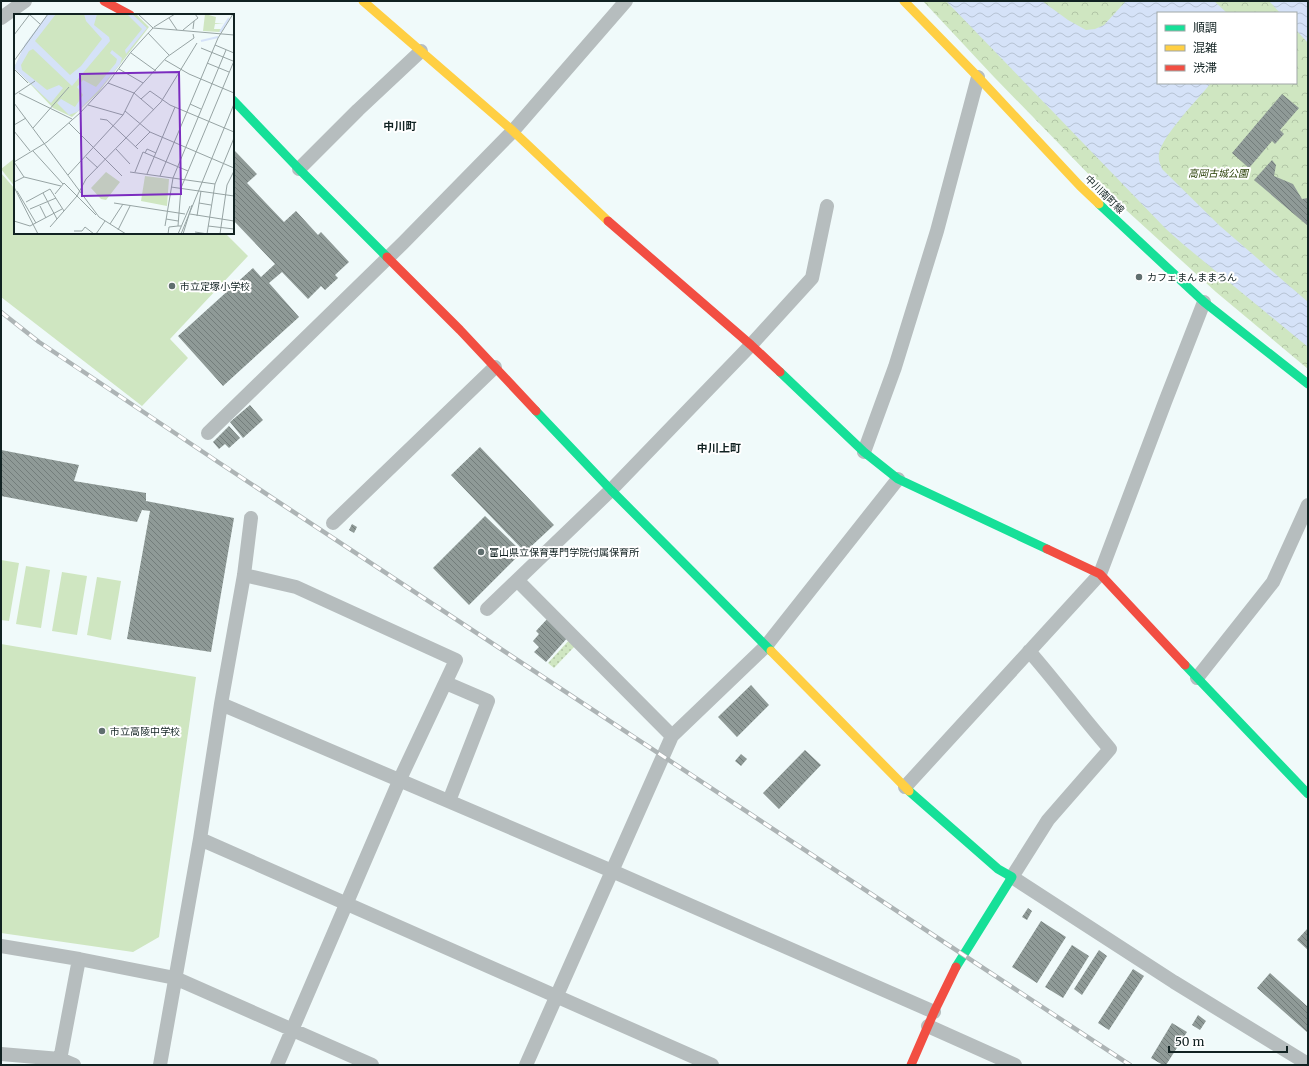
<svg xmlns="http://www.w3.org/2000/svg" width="1309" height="1066" font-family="Merriweather,'Noto Sans JP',serif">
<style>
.grass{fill:url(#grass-dots)}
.park{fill:url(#park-crowns);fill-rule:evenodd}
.pitch{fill:#cfe6c1}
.water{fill:url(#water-waves)}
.building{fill:url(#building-back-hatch)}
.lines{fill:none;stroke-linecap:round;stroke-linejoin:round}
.street{stroke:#b6bdbe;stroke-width:14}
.fast{stroke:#16e098;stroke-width:9}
.slow{stroke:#ffcf43;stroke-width:9}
.jam{stroke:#f24e42;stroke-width:9}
.rail-casing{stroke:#adb4b5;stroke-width:4.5}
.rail{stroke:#fff;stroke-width:3;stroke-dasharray:9;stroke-linecap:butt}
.poi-dot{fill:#5f6e6e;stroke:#fff;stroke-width:1.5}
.labels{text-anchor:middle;stroke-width:4;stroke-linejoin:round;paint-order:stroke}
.park-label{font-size:10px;font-style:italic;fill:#283f05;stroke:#fff}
.street-label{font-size:10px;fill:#122;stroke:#fff}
.poi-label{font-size:10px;fill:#122;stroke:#fff;text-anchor:start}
.neighbourhood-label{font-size:11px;font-weight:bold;fill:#122;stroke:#fff}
.inset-river{fill:none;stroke:#d5e2f8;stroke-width:2}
.inset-road{fill:none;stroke:#97a4a4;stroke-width:1}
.view{fill:#7b2cbf;fill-opacity:0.15;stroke:#7b2cbf;stroke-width:2}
.inset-edge{fill:none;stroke:#122;stroke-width:2}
</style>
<defs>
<pattern id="grass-dots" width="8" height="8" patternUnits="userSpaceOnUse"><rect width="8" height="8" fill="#cfe6c1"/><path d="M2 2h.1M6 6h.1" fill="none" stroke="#b1c5a6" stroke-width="1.8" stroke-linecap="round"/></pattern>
<pattern id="park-crowns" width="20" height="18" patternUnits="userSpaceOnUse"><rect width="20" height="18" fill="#cfe6c1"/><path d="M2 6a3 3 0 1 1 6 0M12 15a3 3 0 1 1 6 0" fill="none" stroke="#b1c5a6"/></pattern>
<pattern id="water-waves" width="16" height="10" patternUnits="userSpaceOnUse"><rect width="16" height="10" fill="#d5e2f8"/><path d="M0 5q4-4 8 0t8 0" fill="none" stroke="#b6c2d4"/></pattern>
<pattern id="building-back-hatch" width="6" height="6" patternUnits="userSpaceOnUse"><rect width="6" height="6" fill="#8f9a97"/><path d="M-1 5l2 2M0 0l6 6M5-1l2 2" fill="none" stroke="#737d7b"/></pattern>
</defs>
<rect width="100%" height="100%" fill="#f0fafa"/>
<path class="grass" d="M 572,637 L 577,644 L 554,668 L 548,663 Z"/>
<path class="park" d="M 923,1 L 1308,1 L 1308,369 L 1216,292 L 1103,189 L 994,77 ZM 1158,13 L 1296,13 L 1296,83 L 1158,83 Z"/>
<path class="pitch" d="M 15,158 L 15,187 L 1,169 Z
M 1,173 L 15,189 L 15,233 L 225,233 L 248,256 L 170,339 L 188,358 L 142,406 L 1,297 Z
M 1,560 L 19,563 L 9,621 L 1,620 Z
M 26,566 L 50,570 L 41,628 L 16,624 Z
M 62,572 L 87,576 L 77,635 L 52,631 Z
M 97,577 L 121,581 L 111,640 L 87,635 Z
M 1,644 L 196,677 L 159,937 L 133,952 L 1,933 Z"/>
<path class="water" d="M 946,1 L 1042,1 L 1068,20 L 1086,30 L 1095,29 L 1104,25 L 1126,1 L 1214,1 L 1227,13 L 1158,13 L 1158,83 L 1211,83 C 1199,98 1161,137 1159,154 C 1158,159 1160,164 1162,169 L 1220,226 L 1308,302 L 1308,347 L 1184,245 L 1166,229 Z
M 1269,1 L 1308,1 L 1308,43 L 1296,30 L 1296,13 L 1280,13 Z"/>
<path class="building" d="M 1282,94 L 1299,108 L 1280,130 L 1284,134 L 1275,144 L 1272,141 L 1249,168 L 1232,153 Z
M 233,149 L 257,174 L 247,183 L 284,222 L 296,211 L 318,235 L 321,232 L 349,262 L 335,275 L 338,278 L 325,290 L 321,286 L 308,299 L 282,272 L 269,283 L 299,317 L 223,386 L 178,336 L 253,268 L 261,277 L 275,264 L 233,220 Z
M 1272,160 L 1276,165 L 1274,176 L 1293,184 L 1302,199 L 1308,198 L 1308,226 L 1254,180 Z
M 250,405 L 263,420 L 243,438 L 230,422 Z
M 229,426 L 240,438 L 229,448 L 225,444 L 219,449 L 213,442 Z
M 480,447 L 554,525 L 525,552 L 451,475 Z
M 1,450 L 79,465 L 74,481 L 146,493 L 146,501 L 234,518 L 211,652 L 127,639 L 150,511 L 142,510 L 137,522 L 1,496 Z
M 485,516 L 522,552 L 469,605 L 433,568 Z
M 352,524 L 357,527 L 354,533 L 349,530 Z
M 549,617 L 569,636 L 546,662 L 534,652 L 539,647 L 533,641 L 539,634 L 536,631 Z
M 751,685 L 769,705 L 737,737 L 718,717 Z
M 805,750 L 821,765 L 779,809 L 763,793 Z
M 741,754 L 747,759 L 741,766 L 735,761 Z
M 1028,908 L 1032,911 L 1027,920 L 1022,917 Z
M 1041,921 L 1066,937 L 1037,983 L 1012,967 Z
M 1308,928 L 1308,950 L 1297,940 Z
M 1072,945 L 1089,956 L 1063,998 L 1045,987 Z
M 1099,950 L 1107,956 L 1082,995 L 1074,989 Z
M 1133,969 L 1144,976 L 1109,1030 L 1098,1023 Z
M 1270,973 L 1308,1007 L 1308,1033 L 1257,988 Z
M 1198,1015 L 1206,1021 L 1200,1030 L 1192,1025 Z
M 1172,1023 L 1187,1032 L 1166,1065 L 1163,1065 L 1151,1058 Z"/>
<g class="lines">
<path class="street" d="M 1,18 L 25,1
M 299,169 L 358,110 L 421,51
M 208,433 L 403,243 L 513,131 L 626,1
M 864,452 L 895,367 L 937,231 L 978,77
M 333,523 L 495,367
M 244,575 L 296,587 L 456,660 L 400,779 L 277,1065
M 518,581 L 672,736
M 487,609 L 611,490 L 751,345 L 812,278 L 827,206
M 1029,651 C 1057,683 1082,717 1110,749 L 1048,820 L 1012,877 L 1174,982 L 1308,1064
M 1197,678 L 1273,582 L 1308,505
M 446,683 L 488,701 L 449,801
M 221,704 L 612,871 L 934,1012
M 905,787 L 1100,574 L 1165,402 L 1204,302
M 200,839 L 712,1065
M 1,946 L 79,959 L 175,978 L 372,1065
M 928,1026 L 1015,1065
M 1,1054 L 60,1059 L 74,1065
M 59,1065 L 79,959
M 160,1065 L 200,839 L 221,704 L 244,575 L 251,518
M 526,1065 L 672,736 L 766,646 L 898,479"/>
<path class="fast" d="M 233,100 L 299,169 L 387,257
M 1099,204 L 1204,302 L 1308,384
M 780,372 L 864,452 L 898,479 L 1047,549
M 536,411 L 611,490 L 771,651
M 1185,665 L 1308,794
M 909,791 L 998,869 L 1012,877 L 956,967"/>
<path class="slow" d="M 363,1 L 513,131 L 608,221
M 904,1 L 978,77 L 1080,186 L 1099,204
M 771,651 L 909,791"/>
<path class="jam" d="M 104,1 L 130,15
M 608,221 L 751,345 L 780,372
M 387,257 L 460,330 L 536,411
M 1047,549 L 1100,574 L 1185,665
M 911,1065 L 934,1012 L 956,967"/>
<defs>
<path id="rail" d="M 1,312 L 39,342 L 218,462 L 1130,1065"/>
</defs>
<use href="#rail" class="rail-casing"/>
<use href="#rail" class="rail"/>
</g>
<g class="poi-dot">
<circle cx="1139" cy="277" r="4"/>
<circle cx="172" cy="286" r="4"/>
<circle cx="481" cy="552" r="4"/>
<circle cx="102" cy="731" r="4"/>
</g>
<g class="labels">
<g class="park-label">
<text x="1218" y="177">高岡古城公園</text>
</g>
<g class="street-label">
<text transform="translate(1105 194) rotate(44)" y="4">中川南町線</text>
</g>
<g class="poi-label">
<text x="1147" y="281">カフェまんままろん</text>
<text x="180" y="290">市立定塚小学校</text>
<text x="489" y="556">富山県立保育専門学院付属保育所</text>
<text x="110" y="735">市立高陵中学校</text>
</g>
<g class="neighbourhood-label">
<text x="400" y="130">中川町</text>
<text x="719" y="452">中川上町</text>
</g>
</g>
<g transform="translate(14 14)">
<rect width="220" height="220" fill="#f0fafa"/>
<path d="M 34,0 L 122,0 L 135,13 L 84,79 L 58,103 L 39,94 L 0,53 ZM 191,0 L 202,3 L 201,9 L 210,9 L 201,10 L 200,15 L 207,15 L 206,18 L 189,17 Z" fill="#cfe6c1"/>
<path d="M 92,158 L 106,168 L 92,186 L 87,185 L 77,174 ZM 131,162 L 155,165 L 153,192 L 127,187 Z" fill="#cfe6c1"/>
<path d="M 34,0 L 42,0 L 21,27 L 56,61 L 67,52 L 88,25 L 72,7 L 70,0 L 83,0 L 80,11 L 95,23 L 96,27 L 58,72 L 19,35 L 15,37 L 7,51 L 8,56 L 33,76 L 45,71 L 49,74 L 37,89 L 0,54 L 11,30 ZM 114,1 L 118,0 L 133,14 L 112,40 L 111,36 L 128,15 ZM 98,36 L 108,44 L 106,50 L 85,76 L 63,98 L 55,101 L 43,89 L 47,85 L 61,93 L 69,81 L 63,73 L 69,66 L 82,73 L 102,49 L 103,45 L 96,39 Z" fill="#d5e2f8"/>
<path class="inset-river" d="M 206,18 L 215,4M 187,27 L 204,23"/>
<path class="inset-road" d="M 15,0 L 26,10M 124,0 L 139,14 L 220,21M 155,4 L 163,16M 140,13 L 161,0M 179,15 L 180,7 L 184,4 L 181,0M 169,16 L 180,7M 134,19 L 155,41M 0,21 L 16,0M 201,31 L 220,39M 187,34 L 219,47M 117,39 L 142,57M 151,46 L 175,60 L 220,79M 0,47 L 34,0M 193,49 L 215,58M 0,55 L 14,69M 105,55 L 129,69M 94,69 L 120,79 L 140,96M 5,79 L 58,105M 0,81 L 21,67M 127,85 L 136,77 L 156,91 L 220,118M 0,89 L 85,203 L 112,220M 176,90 L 187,95M 74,91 L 109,101M 111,97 L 136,118 L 220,154M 86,105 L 93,106 L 124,135M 55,109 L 108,162M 0,111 L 12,104M 19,114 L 55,73M 0,117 L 16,137M 121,133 L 136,118M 102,135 L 116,150M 19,137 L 49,170M 131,139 L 133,135 L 142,139M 72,143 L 84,154M 0,148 L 10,163M 0,148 L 33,128 L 66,99 L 94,69 L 117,38 L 139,14M 116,158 L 201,170M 121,158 L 129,138 L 174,157M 133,160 L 161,93M 54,161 L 109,101 L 120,79 L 153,43 L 180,24 L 179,20M 146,162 L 204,24 L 219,0M 0,168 L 10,163 L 47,172M 0,173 L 24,220M 157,173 L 220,182M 3,177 L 22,209M 29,179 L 43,205M 41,180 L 50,169 L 82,201M 12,188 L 36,175 L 50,197M 100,189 L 171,200M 185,189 L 197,191M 26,192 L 32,204M 16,195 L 42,184M 176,200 L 220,207M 183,202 L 187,177M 152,205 L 164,207M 0,207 L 16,212 L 48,195M 96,210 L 109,190M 151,212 L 159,164 L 212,36M 167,212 L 164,212 L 167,174 L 220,47M 194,212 L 220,215M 36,213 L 63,182 L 72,165 L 147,88 L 183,29M 104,216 L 116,192M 60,217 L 68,217 L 71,213 L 80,220M 181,218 L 194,220M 82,220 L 91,207M 154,220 L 155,213 L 164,212M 164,220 L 176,192M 167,220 L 220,90M 169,220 L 178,191M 193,220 L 201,170 L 220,124M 206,220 L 213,171 L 220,157"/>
<path class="view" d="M 165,58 L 167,180 L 68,182 L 66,60 Z"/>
<rect width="220" height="220" class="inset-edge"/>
</g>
<rect width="1309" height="1066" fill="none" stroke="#112222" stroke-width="4"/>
<rect x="1157" y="12" width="140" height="72" fill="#ffffff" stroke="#a0a7a7"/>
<rect x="1165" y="25" width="20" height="6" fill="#16e098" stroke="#a0a7a7"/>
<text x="1193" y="32" font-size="12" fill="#112222">順調</text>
<rect x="1165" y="45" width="20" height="6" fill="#ffcf43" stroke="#a0a7a7"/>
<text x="1193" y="52" font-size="12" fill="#112222">混雑</text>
<rect x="1165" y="65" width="20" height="6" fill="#f24e42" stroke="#a0a7a7"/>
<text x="1193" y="72" font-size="12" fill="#112222">渋滞</text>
<path d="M1169 1046v6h118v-6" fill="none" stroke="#112222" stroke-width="2"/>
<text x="1175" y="1046" font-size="12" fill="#112222" stroke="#ffffff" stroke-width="3" paint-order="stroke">50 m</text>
</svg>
